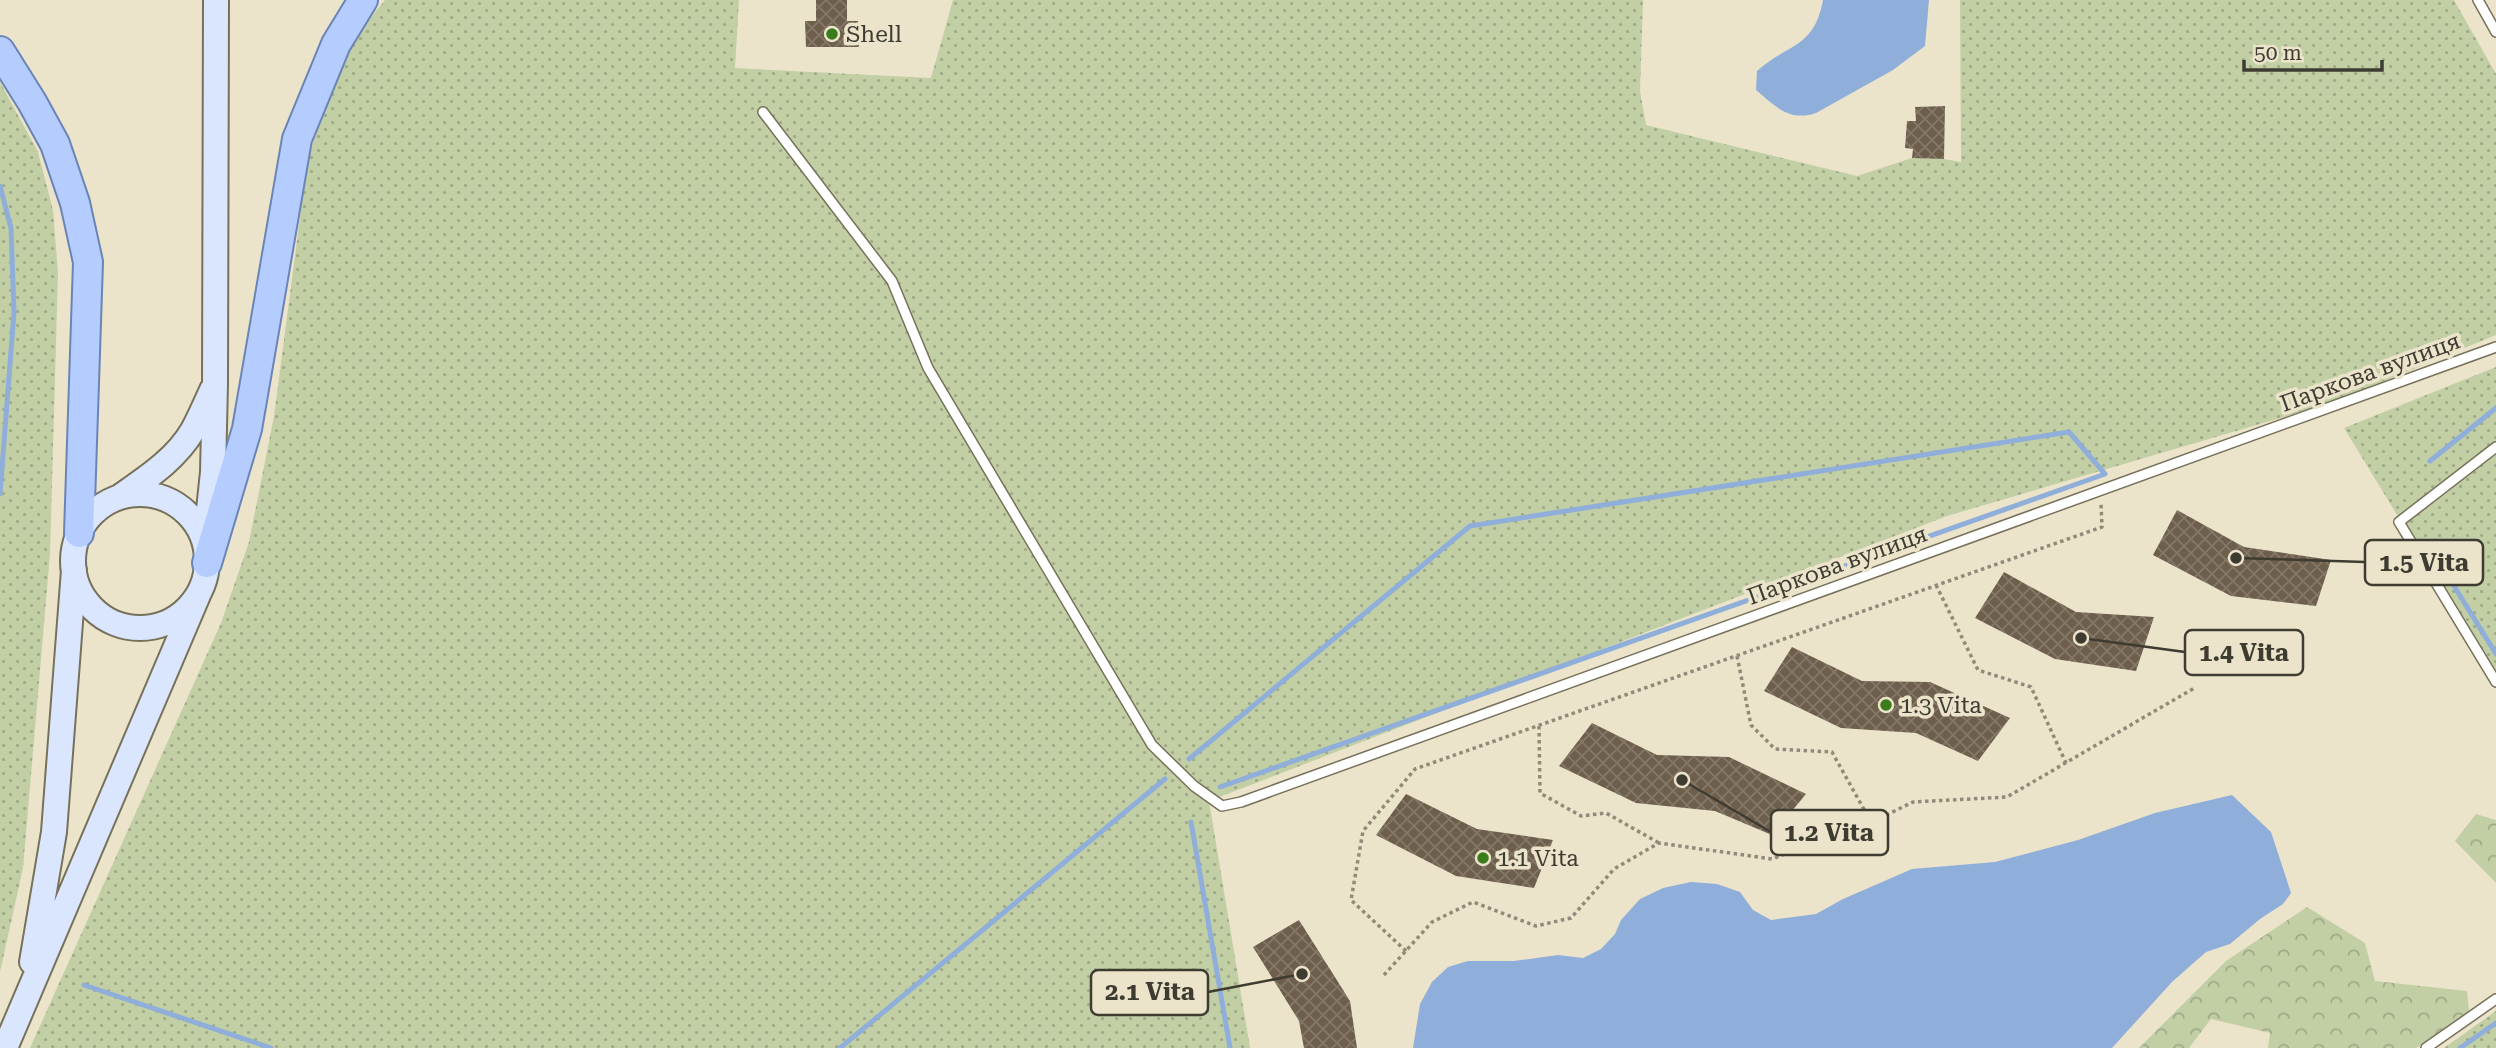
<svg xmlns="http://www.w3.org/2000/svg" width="2496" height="1048" font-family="'Roboto Serif',serif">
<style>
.grass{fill:url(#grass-dots)}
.forest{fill:url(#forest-crowns)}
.water{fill:#90aeda}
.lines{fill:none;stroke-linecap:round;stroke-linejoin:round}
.stream{stroke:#90aeda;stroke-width:5}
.building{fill:url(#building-cross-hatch)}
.lane-casing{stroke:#77715a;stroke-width:12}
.secondary-casing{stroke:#77715a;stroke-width:28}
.primary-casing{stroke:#6b84b6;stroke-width:32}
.path{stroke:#8f8a79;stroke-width:3.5;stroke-dasharray:3.5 3.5;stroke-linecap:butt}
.lane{stroke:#fff;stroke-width:9}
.secondary{stroke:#dae6fe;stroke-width:24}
.primary{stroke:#b5cdfe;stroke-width:28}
.poi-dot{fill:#3a7c1b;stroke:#ebe4cb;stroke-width:2.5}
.labels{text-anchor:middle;stroke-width:7;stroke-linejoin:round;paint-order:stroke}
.poi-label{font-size:23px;fill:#3e3b31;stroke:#ebe4cb;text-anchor:start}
.street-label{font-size:23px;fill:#3e3b31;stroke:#ebe4cb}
.leader{fill:none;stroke:#3e3b31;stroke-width:2.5}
.callout-dot{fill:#3e3b31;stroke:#ebe4cb;stroke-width:2.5}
.callout{fill:#ebe4cb;stroke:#3e3b31;stroke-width:2.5}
.callout-label{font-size:24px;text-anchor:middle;font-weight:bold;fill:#3e3b31}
</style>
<defs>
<pattern id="grass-dots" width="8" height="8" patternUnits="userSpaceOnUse" patternTransform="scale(1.75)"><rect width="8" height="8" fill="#c2cfa5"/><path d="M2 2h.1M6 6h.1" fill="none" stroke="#9fa987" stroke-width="1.8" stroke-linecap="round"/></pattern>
<pattern id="forest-crowns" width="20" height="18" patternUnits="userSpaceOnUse" patternTransform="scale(1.75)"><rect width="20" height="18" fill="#c2cfa5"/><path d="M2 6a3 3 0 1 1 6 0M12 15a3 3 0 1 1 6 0" fill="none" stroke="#9fa987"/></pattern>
<pattern id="building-cross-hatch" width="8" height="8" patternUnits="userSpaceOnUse" patternTransform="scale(1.75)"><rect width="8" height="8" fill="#6e5e4c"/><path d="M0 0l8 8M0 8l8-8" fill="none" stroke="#847869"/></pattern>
</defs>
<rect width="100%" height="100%" fill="#ebe4cb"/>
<path class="grass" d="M 385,0 L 739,0 L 735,68 L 931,78 L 953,0 L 1643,0 L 1640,91 L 1646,125 L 1857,176 L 1912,158 L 1944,159 L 1961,162 L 1960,0 L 2454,0 L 2496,74 L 2496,335 L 2328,404 L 1947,516 L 1209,801 L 1250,1048 L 30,1048 L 221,623 L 249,542 L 274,416 L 307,164 L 330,85 L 356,36 Z
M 0,82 L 38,152 L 53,210 L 58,273 L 50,554 L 23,868 L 0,972 Z
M 2496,367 L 2496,677 L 2344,428 Z
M 2496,1011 L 2496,1048 L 2444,1048 Z"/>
<path class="forest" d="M 2476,814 L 2496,820 L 2496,883 L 2455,841 Z
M 2307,907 L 2365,943 L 2375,981 L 2467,991 L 2469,1011 L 2416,1048 L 2268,1048 L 2270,1033 L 2211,1019 L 2189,1048 L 2139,1048 L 2226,961 Z"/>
<path class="water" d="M 1823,0 L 1929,0 L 1925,46 L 1893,70 L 1816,113 C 1789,122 1775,106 1756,90 L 1757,71 C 1788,43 1814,49 1823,0 Z
M 2232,795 L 2271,832 L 2291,893 L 2283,904 L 2260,919 L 2230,944 L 2206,952 L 2172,982 L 2112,1048 L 1413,1048 L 1420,1004 L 1432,982 L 1448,967 L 1468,961 L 1514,961 L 1558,955 L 1583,958 L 1601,949 L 1615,934 L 1621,920 L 1640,899 L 1663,888 L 1691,882 L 1717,884 L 1740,892 L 1753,910 L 1771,920 L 1816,914 L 1843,899 L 1912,869 L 1995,862 L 2078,840 L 2155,813 Z"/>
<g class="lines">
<path class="stream" d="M 0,186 L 11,228 L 14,312 L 0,494
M 2430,461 L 2496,408
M 2446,573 L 2496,654
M 1189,759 L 1470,526 L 2069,432 L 2105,474 L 1220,787
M 1191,822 L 1230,1048
M 84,985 L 271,1048
M 840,1048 L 1165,779
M 2460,1048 L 2496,1023"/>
</g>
<path class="building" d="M 816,0 L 847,0 L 847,21 L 858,21 L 859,47 L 806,47 L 805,21 L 816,21 Z
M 1945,106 L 1944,159 L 1912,158 L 1913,149 L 1905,148 L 1907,121 L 1916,121 L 1915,107 Z
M 2177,510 L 2244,547 L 2331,560 L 2316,606 L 2231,596 L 2153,555 Z
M 2004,572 L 2076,612 L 2154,617 L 2136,671 L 2055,659 L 1975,618 Z
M 1792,647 L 1862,681 L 1930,682 L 2010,718 L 1978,761 L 1916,733 L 1841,728 L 1764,691 Z
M 1592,723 L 1657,755 L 1729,757 L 1806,794 L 1772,835 L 1715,811 L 1636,803 L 1559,766 Z
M 1406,794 L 1477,829 L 1553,840 L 1534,888 L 1456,876 L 1376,835 Z
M 1299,920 L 1350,1001 L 1357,1048 L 1304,1048 L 1299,1021 L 1253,947 Z"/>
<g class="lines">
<defs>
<path id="lane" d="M 2478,0 L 2496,32
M 763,112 L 892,281 L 928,368 L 1152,745 L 1194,786 L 1222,806 L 1241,802 L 2496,347
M 2496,447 L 2399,522 L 2496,682
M 2426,1048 L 2496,999"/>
<path id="secondary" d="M73 561a67 67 0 1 1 134 0a67 67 0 1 1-134 0Z
M 121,496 C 148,477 176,459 193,430 C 200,417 206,403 212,390
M 206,538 L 213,472 L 215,384 L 216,0
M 32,962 L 54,832 L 74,570
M 5,1048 L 198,595"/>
<path id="primary" d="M 0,51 L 32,102 L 55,144 L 75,203 L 88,262 L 79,533
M 207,563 L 247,429 L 297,139 L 336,44 L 363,0"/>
</defs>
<use href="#lane" class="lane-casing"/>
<use href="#secondary" class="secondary-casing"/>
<use href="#primary" class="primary-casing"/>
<path class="path" d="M 1936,585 L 1978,670 L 2031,687 L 2066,763
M 1737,656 L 1751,725 L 1775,749 L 1832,752 L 1871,822
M 1539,726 L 1540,793 L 1581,816 L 1606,813 L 1659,843
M 1406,951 L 1351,900 L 1363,831 L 1415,769 L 2102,527 L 2101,503
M 1384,975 L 1432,922 L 1473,902 L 1536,926 L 1571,918 L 1614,869 L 1659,843 L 1772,859 L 1872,822 L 1913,802 L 2007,797 L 2196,687"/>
<use href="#lane" class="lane"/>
<use href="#secondary" class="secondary"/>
<use href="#primary" class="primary"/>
</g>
<g class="poi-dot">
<circle cx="832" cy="34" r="7"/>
<circle cx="1886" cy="705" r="7"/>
<circle cx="1483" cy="858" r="7"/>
</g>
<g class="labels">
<g class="poi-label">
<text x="846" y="42">Shell</text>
<text x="1900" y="713">1.3 Vita</text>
<text x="1497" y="866">1.1 Vita</text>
</g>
<g class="street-label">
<text transform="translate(2370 372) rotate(-20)" y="8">Паркова вулиця</text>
<text transform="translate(1837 565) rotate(-20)" y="8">Паркова вулиця</text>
</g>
</g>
<path class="leader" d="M2236 558L2365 562M2081 638L2185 652M1682 780L1771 832M1302 974L1208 992"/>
<g class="callout-dot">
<circle cx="2236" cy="558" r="7"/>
<circle cx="2081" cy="638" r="7"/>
<circle cx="1682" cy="780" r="7"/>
<circle cx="1302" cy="974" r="7"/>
</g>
<g class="callout">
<rect x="2365" y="540" width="118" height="45" rx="7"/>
<rect x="2185" y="630" width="118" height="45" rx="7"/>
<rect x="1771" y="810" width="117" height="45" rx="7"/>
<rect x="1091" y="970" width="117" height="45" rx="7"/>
</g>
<g class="callout-label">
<text x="2424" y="571">1.5 Vita</text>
<text x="2244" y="661">1.4 Vita</text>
<text x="1829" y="841">1.2 Vita</text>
<text x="1150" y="1000">2.1 Vita</text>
</g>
<path d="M2244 60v10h138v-10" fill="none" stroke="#3e3b31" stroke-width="3.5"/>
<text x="2254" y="60" font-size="21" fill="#3e3b31" stroke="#ebe4cb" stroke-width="5" paint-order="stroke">50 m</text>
</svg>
